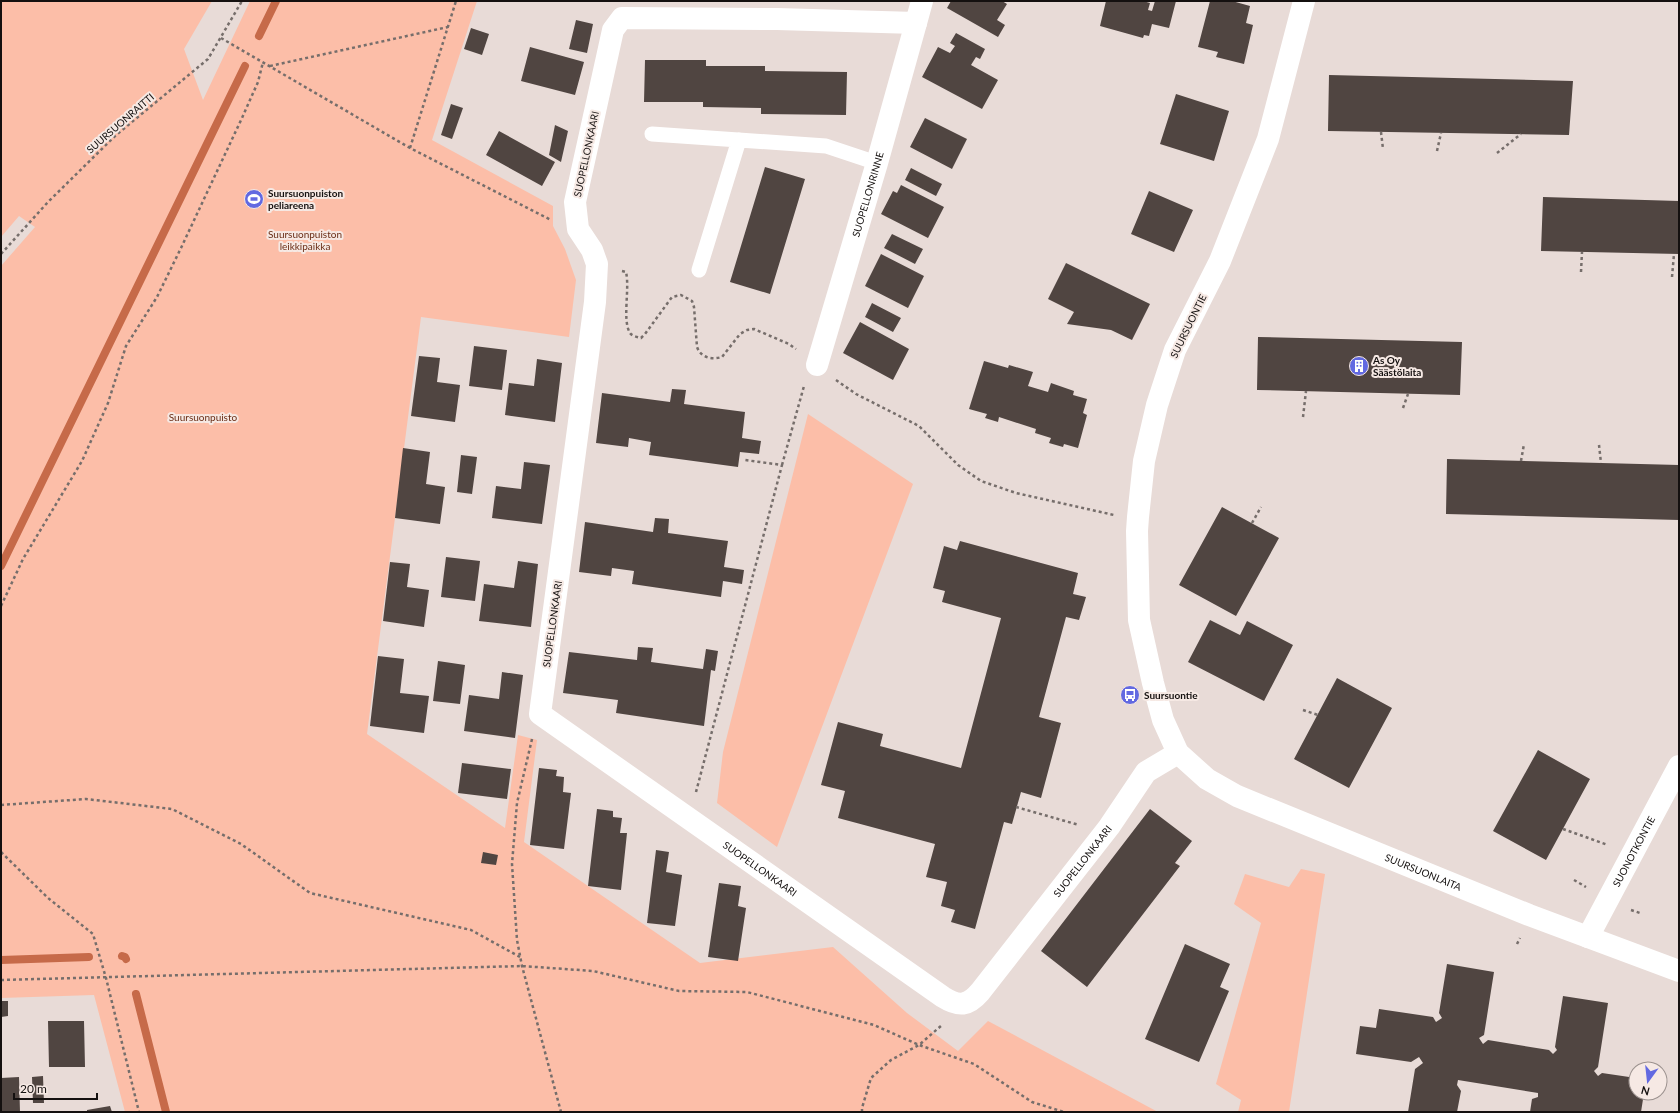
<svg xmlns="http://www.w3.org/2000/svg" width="1680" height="1113" font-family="Lato,sans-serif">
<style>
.green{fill:#fcbea8}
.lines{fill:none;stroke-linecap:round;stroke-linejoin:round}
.stream{stroke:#c66a49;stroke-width:8}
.building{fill:#504541}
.path{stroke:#766e6b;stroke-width:2.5;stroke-dasharray:3 3;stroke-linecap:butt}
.service{stroke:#fff;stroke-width:15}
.minor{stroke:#fff;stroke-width:22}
.labels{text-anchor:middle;stroke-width:4;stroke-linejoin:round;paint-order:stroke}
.street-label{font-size:10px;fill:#14100f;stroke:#f6e9e4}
.poi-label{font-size:10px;font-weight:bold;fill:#14100f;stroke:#f6e9e4;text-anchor:start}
.park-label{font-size:10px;fill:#6a2e17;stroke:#f6e9e4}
</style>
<rect width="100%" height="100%" fill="#e8dbd7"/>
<path class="green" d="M 1,1 L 212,1 L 184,49 L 203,100 L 250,1 L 477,1 L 432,140 L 553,206 L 553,226 L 565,249 L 576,280 L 569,337 L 421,317 L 367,734 L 505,828 L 518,735 L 537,740 L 524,842 L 700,963 L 833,947 L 907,1013 L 958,1051 L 988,1021 L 1158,1112 L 125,1112 L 94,995 L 1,998 L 1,266 L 35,227 L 19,216 L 1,237 Z
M 808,414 L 913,484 L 777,847 L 717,803 L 723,752 Z
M 1301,869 L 1325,874 L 1289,1112 L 1238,1112 L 1241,1100 L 1216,1084 L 1261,923 L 1234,904 L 1245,874 L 1289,887 Z"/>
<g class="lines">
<path class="stream" d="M 259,36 L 276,1
M 1,566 L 245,66
M 122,956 L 125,957 L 126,959
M 1,960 L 89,957
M 136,994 L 166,1112"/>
</g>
<path class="building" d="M 951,1 L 1002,1 L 1007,4 L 997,20 L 1005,25 L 998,37 L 947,8 Z
M 1106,1 L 1143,1 L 1150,3 L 1148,10 L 1152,11 L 1155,1 L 1176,1 L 1169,28 L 1152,24 L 1149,36 L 1144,35 L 1143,38 L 1100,26 Z
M 1210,1 L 1232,1 L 1250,6 L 1246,23 L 1253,25 L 1244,64 L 1216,57 L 1218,52 L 1198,47 Z
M 576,20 L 593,24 L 587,53 L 569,49 Z
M 471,28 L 489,34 L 482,55 L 464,49 Z
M 956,33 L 985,49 L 980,59 L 976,57 L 971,65 L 998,80 L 982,109 L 922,77 L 938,47 L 950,53 L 955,46 L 950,43 Z
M 530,47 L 584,62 L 575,95 L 521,81 Z
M 645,60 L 706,60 L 706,66 L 765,66 L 765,71 L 847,72 L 846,115 L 761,114 L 761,108 L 703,107 L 703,102 L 644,102 Z
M 1329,75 L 1573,81 L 1569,135 L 1328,131 Z
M 1176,94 L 1229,111 L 1214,161 L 1160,144 Z
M 451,104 L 463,108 L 452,139 L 441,135 Z
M 925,118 L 967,139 L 952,169 L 910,147 Z
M 555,125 L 568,131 L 561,162 L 549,155 Z
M 499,131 L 555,162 L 542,186 L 486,155 Z
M 765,167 L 805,179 L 770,294 L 730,282 Z
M 911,168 L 942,184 L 936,196 L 905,180 Z
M 901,185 L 944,207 L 928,238 L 881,214 L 893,191 L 897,193 Z
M 1149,191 L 1193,210 L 1174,252 L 1131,234 Z
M 1543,197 L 1679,201 L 1679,254 L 1541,251 Z
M 892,234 L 923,249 L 915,264 L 884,248 Z
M 881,254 L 924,276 L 908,308 L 865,286 Z
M 1066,263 L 1150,304 L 1132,340 L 1111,330 L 1067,324 L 1074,312 L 1048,299 Z
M 872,303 L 901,318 L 893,332 L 865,317 Z
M 860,322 L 909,349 L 893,380 L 843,353 Z
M 1258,337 L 1462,342 L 1460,395 L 1257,390 Z
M 474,346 L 507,350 L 502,390 L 469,386 Z
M 419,356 L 440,358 L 437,382 L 460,385 L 455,422 L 411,416 Z
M 537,359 L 562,363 L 555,422 L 505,415 L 509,383 L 534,386 Z
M 984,361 L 1008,368 L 1009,365 L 1033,372 L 1028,386 L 1048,392 L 1051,383 L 1074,391 L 1073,395 L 1087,399 L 1083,413 L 1087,415 L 1078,448 L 1064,444 L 1063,447 L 1049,443 L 1051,438 L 1035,433 L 1036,429 L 999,417 L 998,422 L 985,418 L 987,414 L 969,409 Z
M 672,389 L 686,390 L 684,404 L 745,412 L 742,438 L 761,441 L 759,454 L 740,452 L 738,467 L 649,455 L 651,442 L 629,438 L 628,447 L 596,443 L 602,393 L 670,402 Z
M 403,448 L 430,452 L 426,484 L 445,487 L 440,524 L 395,518 Z
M 461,455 L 477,457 L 472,494 L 457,492 Z
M 1447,459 L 1679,465 L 1679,520 L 1446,514 Z
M 524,462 L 550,465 L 542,524 L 492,518 L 496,486 L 521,489 Z
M 1222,507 L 1279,538 L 1236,616 L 1179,585 Z
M 655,518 L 669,519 L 668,533 L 728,541 L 724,567 L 744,570 L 742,584 L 723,581 L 721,597 L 632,584 L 634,571 L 612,568 L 611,576 L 579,572 L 585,522 L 653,532 Z
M 960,541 L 1078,573 L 1073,594 L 1086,597 L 1079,620 L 1066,617 L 1039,717 L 1061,723 L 1041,798 L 1021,792 L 1012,824 L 1004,822 L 975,929 L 951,922 L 955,910 L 941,906 L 947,882 L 926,877 L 935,844 L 838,818 L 845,791 L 821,785 L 838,722 L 883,734 L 880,746 L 961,768 L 1001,618 L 942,602 L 945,591 L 933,588 L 944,546 L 957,550 Z
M 446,557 L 480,561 L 475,601 L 441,597 Z
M 518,561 L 538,564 L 531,627 L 479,621 L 484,584 L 514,588 Z
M 390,562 L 410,564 L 407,587 L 429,590 L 424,627 L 383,621 Z
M 1210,620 L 1240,635 L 1247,621 L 1293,645 L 1264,701 L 1188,662 Z
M 638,647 L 653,648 L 651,662 L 703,669 L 706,649 L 718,651 L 715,671 L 711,670 L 704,726 L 616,713 L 618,700 L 563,693 L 569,652 L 637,660 Z
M 378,656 L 404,659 L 400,693 L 429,696 L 424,733 L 370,726 Z
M 438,661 L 465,665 L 460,704 L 433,701 Z
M 502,672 L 523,675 L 515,738 L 464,731 L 469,695 L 499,699 Z
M 1337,678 L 1392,708 L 1349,788 L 1294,759 Z
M 1538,750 L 1590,779 L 1546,860 L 1493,831 Z
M 462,763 L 511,769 L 507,799 L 458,793 Z
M 539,768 L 557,770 L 556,776 L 564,777 L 563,792 L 571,793 L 564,849 L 530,845 Z
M 597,809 L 613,811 L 613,817 L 622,818 L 620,833 L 627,833 L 621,890 L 588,886 Z
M 1150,809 L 1192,841 L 1175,863 L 1180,866 L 1087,987 L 1041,951 Z
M 656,850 L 669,852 L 666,872 L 682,875 L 675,926 L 647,923 Z
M 483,852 L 498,855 L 496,865 L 481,863 Z
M 719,883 L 741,886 L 738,906 L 746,908 L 738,961 L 708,957 Z
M 1185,944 L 1230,964 L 1220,987 L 1229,991 L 1199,1062 L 1145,1039 Z
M 1447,964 L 1494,972 L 1484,1035 L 1479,1038 L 1483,1044 L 1488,1040 L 1549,1050 L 1553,1054 L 1557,1050 L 1555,1047 L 1563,996 L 1608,1003 L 1598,1067 L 1594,1071 L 1598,1076 L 1602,1073 L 1636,1078 L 1636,1093 L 1644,1093 L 1641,1112 L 1530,1112 L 1532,1099 L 1538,1097 L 1538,1093 L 1458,1080 L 1457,1085 L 1461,1091 L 1457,1112 L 1408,1112 L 1415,1069 L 1423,1063 L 1419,1057 L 1411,1062 L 1356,1054 L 1360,1026 L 1376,1028 L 1379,1009 L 1433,1017 L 1436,1022 L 1442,1018 L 1439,1013 Z
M 1,1001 L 8,1001 L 8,1016 L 1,1017 Z
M 48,1021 L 84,1021 L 85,1067 L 49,1067 Z
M 43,1076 L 44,1103 L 33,1103 L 32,1077 Z
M 19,1077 L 20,1112 L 1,1112 L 1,1078 Z
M 110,1106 L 112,1112 L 87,1112 L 87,1110 Z"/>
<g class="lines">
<path class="path" d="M 221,38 L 410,148 L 551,220
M 270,66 L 448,27
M 1381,132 L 1383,149
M 410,148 L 456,1
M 1437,151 L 1441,133
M 1497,153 L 1521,134
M 1,254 L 48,202 L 115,136 L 208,59 L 242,1
M 622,271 L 626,272 C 630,289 622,320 630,333 C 632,336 637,337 641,338 L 645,334 L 672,297 L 681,295 L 692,301 L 694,307 L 697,347 C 701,358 712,360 722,357 L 740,334 L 747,330 L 754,329 L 789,344 L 796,349
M 1581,272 L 1582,252
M 1672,277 L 1674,254
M 836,380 L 856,394 L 919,426 L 958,465 L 981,481 L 1016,493 L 1114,515
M 1403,408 L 1408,394
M 1303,417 L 1306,391
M 1599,445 L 1601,463
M 1521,461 L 1524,444
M 782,465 L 804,386
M 1252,523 L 1261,507
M 1,606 L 23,559 L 82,461 L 108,403 L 126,346 L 157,297 L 181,248 L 242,118 L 258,82 L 263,62
M 1303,710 L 1318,715
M 532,739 L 517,803 L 512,864 L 517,940 L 522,966 L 561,1112
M 696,792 L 782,465 L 745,460
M 1,805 L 86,799 L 172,809 L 241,844 L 310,893 L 471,930 L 520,957
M 1016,807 L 1079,825
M 1563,829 L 1608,845
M 1,852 L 48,898 L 93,934 L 106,978 L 139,1112
M 1574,880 L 1586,887
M 1631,910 L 1640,913
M 1517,944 L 1520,938
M 1,980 L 522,966 L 593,971 L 679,991 L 747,992 L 874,1025 L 919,1045 L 974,1064 L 1032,1102 L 1064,1112
M 862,1112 L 862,1108 L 871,1078 L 891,1060 L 919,1045 L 942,1025"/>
<path class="service" d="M 652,134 L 826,146 L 877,163
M 699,270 L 739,140"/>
<g class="minor">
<path id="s1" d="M 922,1 L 916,23 L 777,19 L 622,18 L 613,30 L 575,202 L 578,229 L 592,250 L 597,264 L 595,302 L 540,714 L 943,997 C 959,1007 968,1006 980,992 L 1109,827 L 1146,772 L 1178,753"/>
<path id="s2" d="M 1304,1 L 1268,139 L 1220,261 L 1175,350 L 1157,405 L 1144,461 L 1138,517 L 1137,531 L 1139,620 L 1153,683 L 1163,720 L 1178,753 L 1207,779 L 1237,796 L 1529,915 L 1679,971"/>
<path id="s3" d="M 817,365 L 877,163 L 916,23"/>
<path id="s4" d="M 1588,937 L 1679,766"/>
</g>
</g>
<defs>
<symbol id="stadium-disc" viewBox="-11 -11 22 22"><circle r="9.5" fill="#6269e1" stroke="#f6e9e4"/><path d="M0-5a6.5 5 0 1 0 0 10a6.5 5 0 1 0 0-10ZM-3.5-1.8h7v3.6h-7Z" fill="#fff"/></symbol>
<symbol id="building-disc" viewBox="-11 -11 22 22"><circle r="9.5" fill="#6269e1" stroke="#f6e9e4"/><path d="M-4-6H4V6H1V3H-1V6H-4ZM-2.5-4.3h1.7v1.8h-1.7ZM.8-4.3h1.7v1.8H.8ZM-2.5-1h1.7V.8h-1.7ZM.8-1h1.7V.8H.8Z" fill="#fff"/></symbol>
<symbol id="bus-disc" viewBox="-11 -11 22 22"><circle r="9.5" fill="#6269e1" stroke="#f6e9e4"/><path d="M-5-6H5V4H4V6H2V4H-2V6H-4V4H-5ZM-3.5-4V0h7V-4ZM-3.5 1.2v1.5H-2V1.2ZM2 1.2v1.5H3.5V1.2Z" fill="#fff"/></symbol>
</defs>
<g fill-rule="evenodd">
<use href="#stadium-disc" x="243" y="188" width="22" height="22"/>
<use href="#building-disc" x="1348" y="355" width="22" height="22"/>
<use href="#bus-disc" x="1119" y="684" width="22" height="22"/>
</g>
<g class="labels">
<g class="street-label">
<text transform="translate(120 123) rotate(-41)" y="4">SUURSUONRAITTI</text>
<text transform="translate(586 154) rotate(-78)" y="4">SUOPELLONKAARI</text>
<text dy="4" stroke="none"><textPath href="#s3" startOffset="178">SUOPELLONRINNE</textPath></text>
<text transform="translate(1188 326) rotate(-64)" y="4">SUURSUONTIE</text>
<text transform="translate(552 624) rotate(-82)" y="4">SUOPELLONKAARI</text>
<text dy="4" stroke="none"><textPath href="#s4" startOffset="97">SUONOTKONTIE</textPath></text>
<text dy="4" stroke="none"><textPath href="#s1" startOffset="1730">SUOPELLONKAARI</textPath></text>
<text dy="4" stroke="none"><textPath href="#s1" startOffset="1298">SUOPELLONKAARI</textPath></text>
<text dy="4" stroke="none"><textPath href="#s2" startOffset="1062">SUURSUONLAITA</textPath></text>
</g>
<g class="poi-label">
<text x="268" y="197">Suursuonpuiston<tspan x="268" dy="12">peliareena</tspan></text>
<text x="1373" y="364">As Oy<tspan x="1373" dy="12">Säästölaita</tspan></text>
<text x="1144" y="699">Suursuontie</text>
</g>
<g class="park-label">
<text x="305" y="238">Suursuonpuiston<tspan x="305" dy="12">leikkipaikka</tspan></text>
<text x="203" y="421">Suursuonpuisto</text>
</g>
</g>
<rect width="1680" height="1113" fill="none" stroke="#14100f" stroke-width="4"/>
<g transform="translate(1648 1081) rotate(195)"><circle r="19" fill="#f6e9e4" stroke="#9c928f"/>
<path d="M0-3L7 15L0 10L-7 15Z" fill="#6269e1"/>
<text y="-6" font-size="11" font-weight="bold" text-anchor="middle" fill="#14100f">N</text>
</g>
<path d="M14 1093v6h83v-6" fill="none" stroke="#14100f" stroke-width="2"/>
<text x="20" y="1093" font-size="12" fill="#14100f" stroke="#f6e9e4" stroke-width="3" paint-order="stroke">20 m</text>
</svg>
